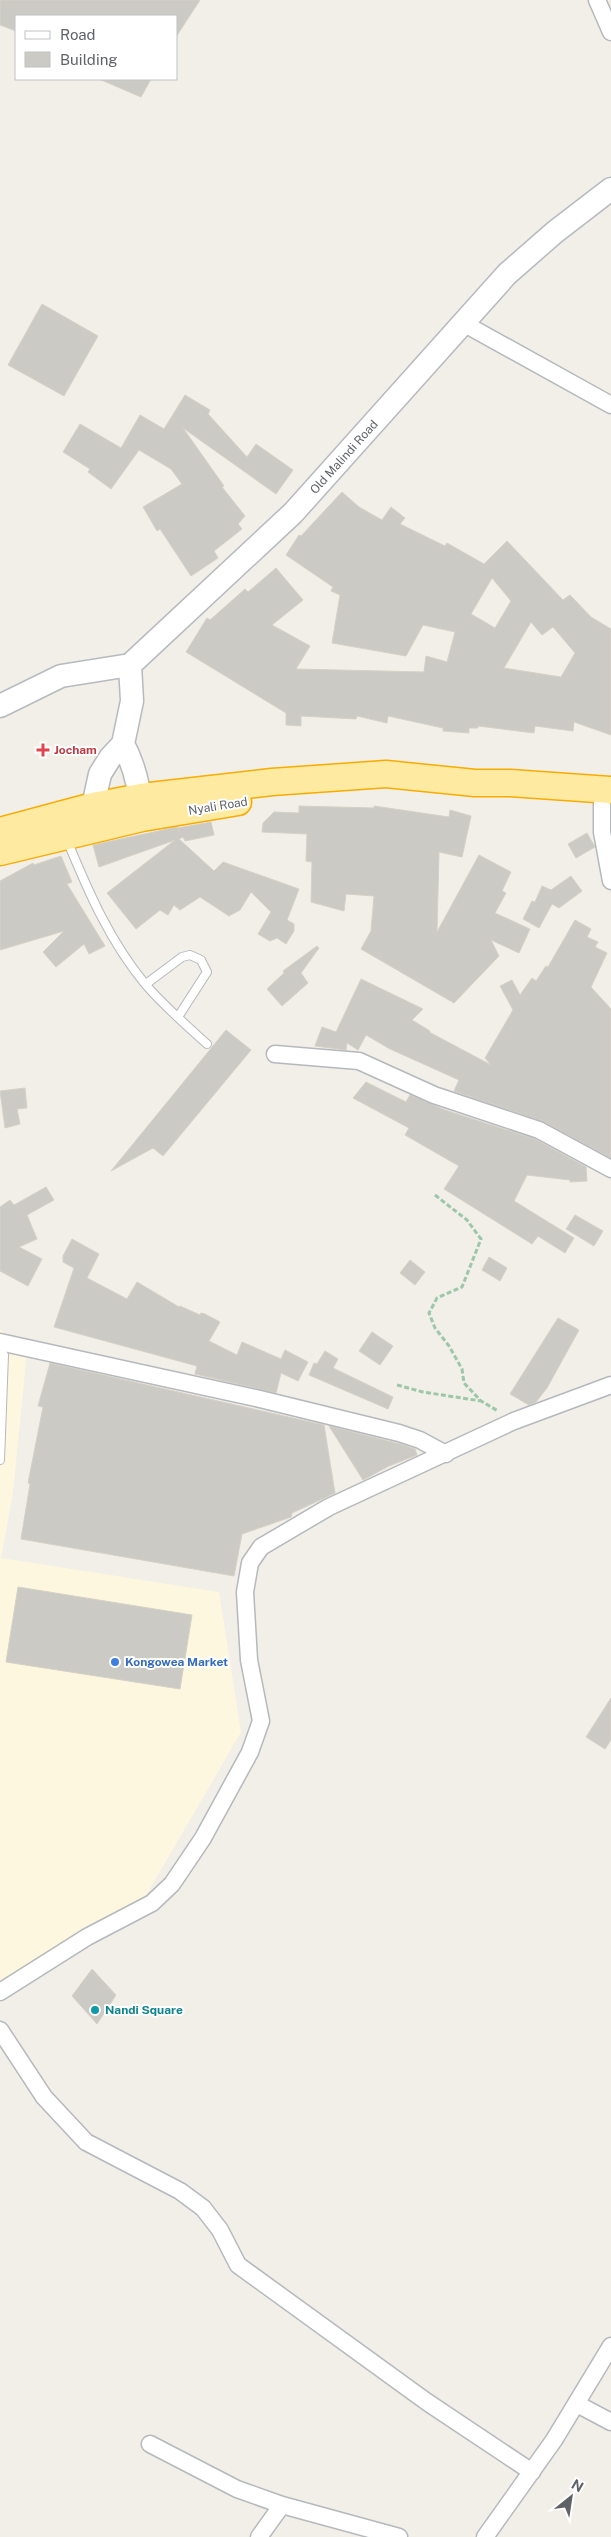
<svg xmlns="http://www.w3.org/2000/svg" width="611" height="2537" font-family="'Public Sans',sans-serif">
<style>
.commercial{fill:#fef7e0}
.building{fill:#cccac5;stroke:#d6d1c6;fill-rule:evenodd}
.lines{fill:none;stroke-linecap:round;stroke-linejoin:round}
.service-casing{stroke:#b5b8bc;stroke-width:10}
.minor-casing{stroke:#b5b8bc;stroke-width:19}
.secondary-casing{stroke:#b6babf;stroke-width:25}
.trunk-casing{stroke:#f9ab00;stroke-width:29}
.path{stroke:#9cc7a9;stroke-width:3;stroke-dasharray:5 2.5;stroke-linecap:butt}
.service{stroke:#fff;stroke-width:8}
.minor{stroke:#fff;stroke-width:16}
.secondary{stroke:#fff;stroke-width:22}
.trunk{stroke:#feeaa1;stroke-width:26}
.health-dot{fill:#e0444e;stroke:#fff;stroke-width:2}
.shop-dot{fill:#3f7fe0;stroke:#fff;stroke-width:2}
.culture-dot{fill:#0f9aa8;stroke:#fff;stroke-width:2}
.labels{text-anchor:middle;stroke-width:4;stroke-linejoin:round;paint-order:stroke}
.street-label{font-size:12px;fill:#5f6368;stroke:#fff}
.health-label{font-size:12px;font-weight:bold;fill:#be3a42;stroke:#fff;text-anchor:start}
.shop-label{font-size:12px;font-weight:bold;fill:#366cbe;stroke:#fff;text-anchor:start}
.culture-label{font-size:12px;font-weight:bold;fill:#0d838f;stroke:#fff;text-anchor:start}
</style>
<rect width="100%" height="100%" fill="#f1efe8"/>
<path class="commercial" d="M 0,1329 L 27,1352 L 13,1492 L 1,1558 L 219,1592 L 241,1732 L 137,1911 L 0,1989 Z"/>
<path class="building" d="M 0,0 L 200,0 L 176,37 L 176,16 L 16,16 L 16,31 L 0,25 Z
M 99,79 L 151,79 L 141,97 Z
M 42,304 L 98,336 L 64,396 L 8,365 Z
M 185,395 L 210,410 L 208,414 L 247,457 L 256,444 L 293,470 L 276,494 L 183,428 L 224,486 L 222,487 L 245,516 L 238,524 L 242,529 L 214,551 L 218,558 L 191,576 L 160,529 L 157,531 L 143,507 L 182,484 L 171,469 L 139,450 L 111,489 L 88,472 L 90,469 L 63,452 L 80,424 L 121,448 L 140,415 L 164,429 Z
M 342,492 L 359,507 L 382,520 L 391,507 L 405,518 L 400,524 L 445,546 L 447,543 L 484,564 L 507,541 L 563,600 L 570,595 L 591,617 L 611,629 L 611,735 L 574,722 L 573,731 L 535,726 L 534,733 L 478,726 L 478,728 L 469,728 L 469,733 L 443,731 L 443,728 L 388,716 L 387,723 L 357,716 L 356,719 L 301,716 L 301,726 L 286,725 L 286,713 L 186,652 L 207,618 L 210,620 L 245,589 L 248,592 L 276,568 L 303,600 L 272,625 L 310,646 L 296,669 L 424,672 L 426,656 L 447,662 L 455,632 L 423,625 L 406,656 L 332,643 L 340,595 L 331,591 L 333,587 L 286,555 L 299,535 L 301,536 ZM 492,578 L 511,601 L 495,628 L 471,614 ZM 531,622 L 542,635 L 553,627 L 575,653 L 561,677 L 504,668 Z
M 299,806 L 374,808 L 374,806 L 449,817 L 450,810 L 471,816 L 462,857 L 439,852 L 437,932 L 479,855 L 511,872 L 502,891 L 506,893 L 495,913 L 530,929 L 519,953 L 491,940 L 499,956 L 454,1003 L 361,949 L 371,931 L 374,896 L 346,894 L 344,911 L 311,902 L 312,862 L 306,861 L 307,834 L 262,832 L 263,823 L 274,812 L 299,813 Z
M 211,822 L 214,835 L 185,841 L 183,837 L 179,839 L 214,871 L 223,862 L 299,889 L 287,920 L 294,924 L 294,931 L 286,944 L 277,938 L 270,941 L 258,934 L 271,912 L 251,892 L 240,910 L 229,916 L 200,897 L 180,910 L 174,905 L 168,915 L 160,910 L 136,929 L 107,893 L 175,840 L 99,867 L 93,845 L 177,827 L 180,832 L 178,828 Z
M 587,833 L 595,847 L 576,858 L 568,844 Z
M 61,856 L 72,882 L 67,884 L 105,946 L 89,954 L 84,944 L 56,967 L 43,952 L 64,931 L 0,950 L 0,881 L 33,863 L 34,865 Z
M 571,876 L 582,891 L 559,908 L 552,904 L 539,928 L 523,919 L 532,901 L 535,902 L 542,886 L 551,890 Z
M 575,920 L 591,929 L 587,937 L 598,942 L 595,947 L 607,953 L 591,987 L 611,1009 L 611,1158 L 542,1121 L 454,1091 L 459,1080 L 390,1049 L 366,1035 L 358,1050 L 347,1043 L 346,1050 L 315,1046 L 322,1027 L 336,1032 L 361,979 L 423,1009 L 412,1020 L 430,1031 L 429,1032 L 491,1065 L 485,1058 L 513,1010 L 500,986 L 512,980 L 520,995 L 532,978 L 536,981 L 546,966 L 548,967 Z
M 317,946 L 319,948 L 301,973 L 308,983 L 282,1006 L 267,989 L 284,973 L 283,971 Z
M 226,1030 L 251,1050 L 163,1156 L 153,1148 L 111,1171 Z
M 366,1082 L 406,1102 L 410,1095 L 445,1110 L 535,1139 L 586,1167 L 587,1181 L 570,1182 L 570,1180 L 527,1175 L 514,1201 L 574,1238 L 565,1253 L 538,1236 L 532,1244 L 444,1189 L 459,1166 L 405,1135 L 409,1128 L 353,1098 Z
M 25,1088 L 27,1108 L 17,1109 L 20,1124 L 5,1128 L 0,1091 Z
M 46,1187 L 54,1200 L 27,1215 L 37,1239 L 19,1247 L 42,1259 L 28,1286 L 0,1271 L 0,1207 L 10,1200 L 14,1205 Z
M 575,1215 L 603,1231 L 594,1246 L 566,1229 Z
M 72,1239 L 99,1254 L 87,1278 L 127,1299 L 137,1282 L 179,1307 L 180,1306 L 200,1315 L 201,1313 L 205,1314 L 220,1322 L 209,1341 L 237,1355 L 242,1342 L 281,1359 L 285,1350 L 308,1362 L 298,1381 L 281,1373 L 276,1393 L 195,1374 L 197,1366 L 54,1327 L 74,1268 L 63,1262 L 63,1256 Z
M 489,1257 L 507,1268 L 500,1281 L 482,1270 Z
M 410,1260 L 425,1272 L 415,1285 L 400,1273 Z
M 558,1318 L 579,1330 L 547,1388 L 536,1402 L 529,1405 L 510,1394 Z
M 372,1332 L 393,1346 L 380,1365 L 359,1351 Z
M 325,1351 L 338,1359 L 333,1368 L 393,1397 L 388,1409 L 309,1375 L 314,1363 L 317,1364 Z
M 50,1363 L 324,1425 L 335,1493 L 292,1513 L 291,1517 L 242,1534 L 234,1576 L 21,1539 L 30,1484 L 28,1483 L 43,1407 L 38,1406 Z
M 329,1426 L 400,1444 L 415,1449 L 417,1455 L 389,1466 L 363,1480 Z
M 18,1587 L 192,1615 L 180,1689 L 6,1662 Z
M 611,1698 L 611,1740 L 605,1749 L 586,1737 Z
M 92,1969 L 116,1995 L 97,2024 L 72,1996 Z"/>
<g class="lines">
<defs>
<path id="service" d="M 67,840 C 88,891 110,942 146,985 C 164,1006 186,1025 207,1044
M 146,984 L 182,957 L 190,955 L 201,960 L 207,972 L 178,1017
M 0,1350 L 4,1355 L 0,1460"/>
<path id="minor" d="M 597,0 L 611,32
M 463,323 L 611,405
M 602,789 L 602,832 L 611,881
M 275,1054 L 359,1061 L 434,1095 L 539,1130 L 611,1169
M 0,1342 L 260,1399 L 399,1433 L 420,1440 L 446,1454
M 0,1992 L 87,1937 L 152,1903 L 172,1884 L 203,1838 L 250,1752 L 261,1721 L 249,1660 L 245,1592 L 250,1563 L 261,1547 L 329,1507 L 514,1421 L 611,1385
M 0,2030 L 44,2097 L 86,2142 L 180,2191 L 203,2208 L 220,2230 L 238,2265 L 427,2402 L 532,2472
M 577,2404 L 611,2422
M 150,2444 L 237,2489 L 282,2505 L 399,2537
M 259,2537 L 282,2505
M 485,2537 L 554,2440 L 611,2346"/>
<path id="secondary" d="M 0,706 L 61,676 L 130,665
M 123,744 C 135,766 140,790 142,815
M 96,821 L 93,806 L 100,774 L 110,758 L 123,744 L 132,701 L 130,665 L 293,513 L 507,274 L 555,232 L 611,189"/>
<path id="trunk" d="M 0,831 L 93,806 L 141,797 L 272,782 L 386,774 L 475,783 L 510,783 L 611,790
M 0,852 L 142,818 L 238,802"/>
</defs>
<use href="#service" class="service-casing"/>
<use href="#minor" class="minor-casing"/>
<use href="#secondary" class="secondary-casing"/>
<use href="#trunk" class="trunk-casing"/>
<path class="path" d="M 435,1195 L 467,1220 L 481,1239 L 462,1287 L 437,1298 L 429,1313 L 435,1328 L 449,1346 L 462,1369 L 464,1383 L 481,1401 L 498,1411
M 397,1385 L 423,1392 L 481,1401"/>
<use href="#service" class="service"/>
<use href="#minor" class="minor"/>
<use href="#secondary" class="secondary"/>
<use href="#trunk" class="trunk"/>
</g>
<path class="health-dot" d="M40.5 742.5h5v5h5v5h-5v5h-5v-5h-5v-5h5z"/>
<circle class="shop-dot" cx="115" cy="1662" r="5"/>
<circle class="culture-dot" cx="95" cy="2010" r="5"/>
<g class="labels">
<g class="street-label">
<text transform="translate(344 457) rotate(-48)" y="4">Old Malindi Road</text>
<text transform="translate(218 806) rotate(-9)" y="4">Nyali Road</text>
</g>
<g class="health-label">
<text x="54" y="754">Jocham</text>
</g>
<g class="shop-label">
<text x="125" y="1666">Kongowea Market</text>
</g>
<g class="culture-label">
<text x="105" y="2014">Nandi Square</text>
</g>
</g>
<rect x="15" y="15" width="162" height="65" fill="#ffffff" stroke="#bfc1c3"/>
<rect x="25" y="31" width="25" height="8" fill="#ffffff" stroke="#bfc1c3"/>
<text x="60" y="40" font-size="15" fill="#5f6368">Road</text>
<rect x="25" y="52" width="25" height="15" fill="#cccac5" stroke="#bfc1c3"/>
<text x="60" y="65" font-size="15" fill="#5f6368">Building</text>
<g transform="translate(571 2497) rotate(30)" stroke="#ffffff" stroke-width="4" paint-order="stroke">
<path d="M0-4L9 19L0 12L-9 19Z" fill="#5f6368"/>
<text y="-8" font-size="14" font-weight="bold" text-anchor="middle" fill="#5f6368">N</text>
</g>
</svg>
